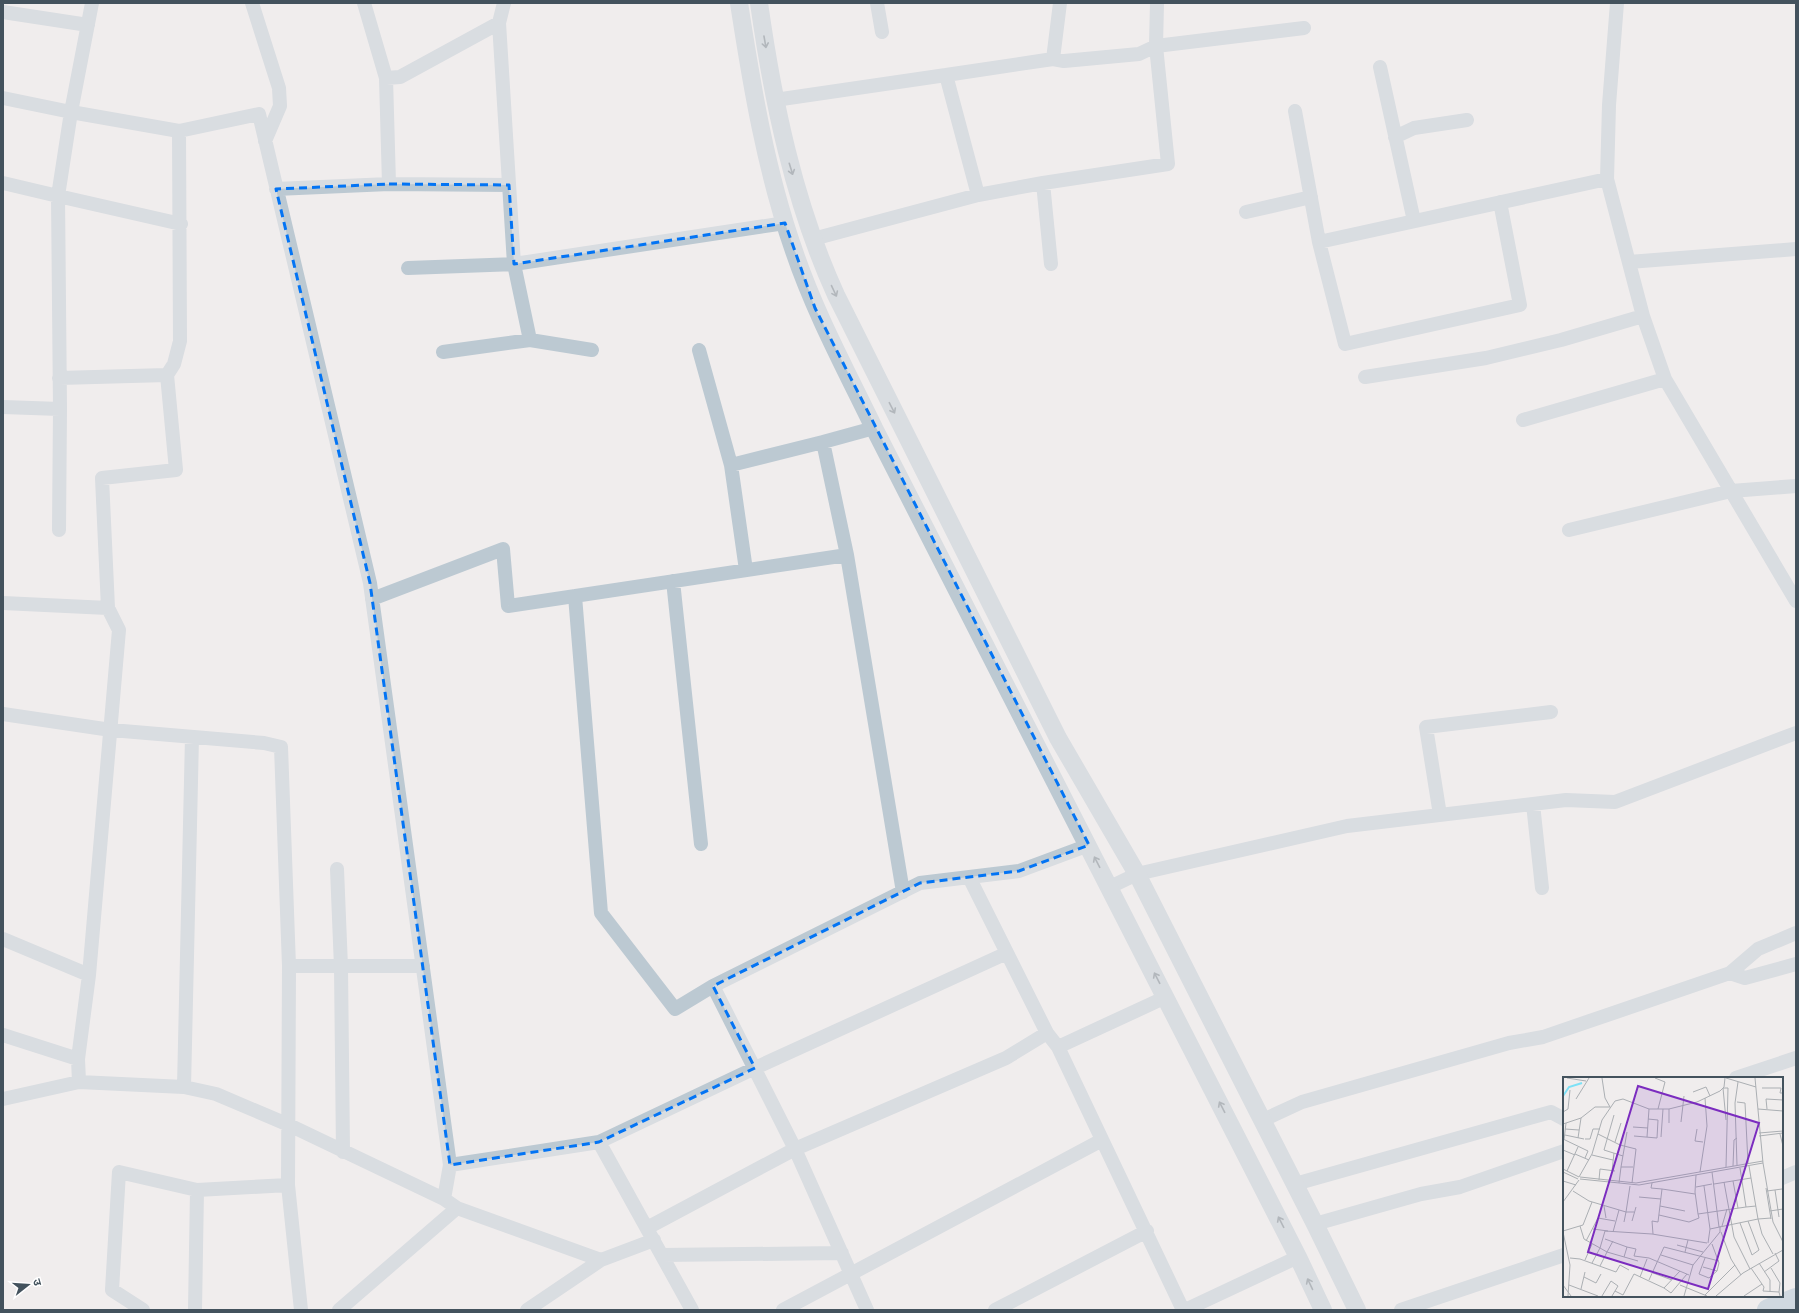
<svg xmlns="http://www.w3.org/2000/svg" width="1799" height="1313" font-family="'Source Sans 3','Noto Sans Devanagari',sans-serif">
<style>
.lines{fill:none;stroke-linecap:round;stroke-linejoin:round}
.minor{stroke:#bcc9d2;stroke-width:14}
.tertiary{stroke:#bcc9d2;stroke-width:18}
.primary{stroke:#a9bed0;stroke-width:22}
.oneway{stroke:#677680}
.marked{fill:none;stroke:#0374f4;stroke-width:3;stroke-dasharray:8 5;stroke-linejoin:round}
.inset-river{fill:none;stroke:#7de1f6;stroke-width:2}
.inset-road{fill:none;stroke:#abafb3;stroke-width:1}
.view{fill:#7b2cbf;fill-opacity:0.15;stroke:#7b2cbf;stroke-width:2}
.inset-edge{fill:none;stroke:#43525d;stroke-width:2}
</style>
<rect width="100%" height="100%" fill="#f0eded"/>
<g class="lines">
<path class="minor" d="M 252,3 L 279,88 L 280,106 L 265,141
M 364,3 L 386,78 L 389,184
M 504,3 L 499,23 L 514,264 L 785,223
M 877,3 L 882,32
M 1617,3 L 1609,105 L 1607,179 L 1643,316 L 1665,379 L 1796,601
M 3,12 L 88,25
M 1053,59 L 1060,3
M 1380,67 L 1414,221
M 386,78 L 400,77 L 499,23
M 3,98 L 71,112 L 92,3
M 775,100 L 946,75
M 1295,111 L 1319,242 L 1345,344 L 1520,305 L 1500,202
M 1395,137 L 1414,128 L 1467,120
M 3,183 L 58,196 L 71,112 L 179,131 L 259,114 L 370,583 L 450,1165
M 1043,183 L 1051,264
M 276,189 L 389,184 L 509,185
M 978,195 L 946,75 L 1053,59 L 1064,61 L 1139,54 L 1156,46 L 1304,28
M 1246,212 L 1311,197
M 813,239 L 978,195 L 1043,183 L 1168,164 L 1156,46 L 1157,3
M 1319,242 L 1607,179
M 1629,262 L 1796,249
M 408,268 L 514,264 L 530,340
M 699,350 L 731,465 L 746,570
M 443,352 L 530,340 L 592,350
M 167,375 L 174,364 L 180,341 L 179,131
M 1365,377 L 1486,358 L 1561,340 L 1643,316
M 59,378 L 167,375 L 176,470 L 102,478 L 108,608 L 119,630 L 89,975 L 78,1059 L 79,1082
M 3,407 L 60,409
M 1523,420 L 1665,379
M 731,465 L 823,442
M 59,530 L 60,409 L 58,196 L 181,224
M 1569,530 L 1731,491 L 1796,486
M 847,555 L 903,892
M 673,581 L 701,844
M 575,596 L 601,913 L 675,1009 L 713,986
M 372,599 L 503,549 L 508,606 L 847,555 L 823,442 L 874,428
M 3,603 L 108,608
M 3,714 L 111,730 L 264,743 L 281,747 L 289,966 L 288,1185 L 301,1310
M 1533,804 L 1542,888
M 1440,815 L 1426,727 L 1551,712
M 337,869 L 341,967 L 343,1152
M 969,877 L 1047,1033
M 1110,887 L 1137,874 L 1347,826 L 1566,800 L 1615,802 L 1796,733
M 3,939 L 89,975
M 289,966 L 423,966
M 1730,973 L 1745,978 L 1796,964
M 3,1035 L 78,1059
M 1058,1047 L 1183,1310
M 1736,1078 L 1796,1058
M 184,1087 L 192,737
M 3,1099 L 79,1082 L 184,1087 L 216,1094 L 289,1125 L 444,1199 L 457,1208 L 601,1260 L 654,1240
M 1263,1120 L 1302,1102 L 1509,1043 L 1543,1037 L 1730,973 L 1758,949 L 1796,933
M 1782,1178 L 1796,1172
M 1295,1184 L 1551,1112 L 1564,1119
M 444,1199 L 450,1165 L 599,1142
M 1315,1224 L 1421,1194 L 1460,1187 L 1564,1151
M 647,1228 L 795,1149 L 1006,1058 L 1047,1033 L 1058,1047 L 1166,997
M 662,1255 L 842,1253
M 143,1310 L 112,1290 L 119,1172 L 197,1190 L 288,1185
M 195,1310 L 197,1190
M 339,1310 L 457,1208
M 527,1310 L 601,1260
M 692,1310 L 599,1142 L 755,1068 L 1007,953
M 783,1310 L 1102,1140
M 867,1310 L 795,1149 L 713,986 L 920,883 L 1019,871 L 1089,845
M 995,1310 L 1147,1231
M 1185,1310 L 1298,1257
M 1401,1310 L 1564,1255"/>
<path class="tertiary" d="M 739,3 C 752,87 766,171 794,251 C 815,313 846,370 874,428 L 1298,1257 L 1323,1310
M 759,3 C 773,102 794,203 836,295 L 1058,738 L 1137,874 L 1315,1224 L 1357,1310"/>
<path class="primary" d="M 1768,1310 L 1796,1299"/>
</g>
<defs><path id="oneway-shaft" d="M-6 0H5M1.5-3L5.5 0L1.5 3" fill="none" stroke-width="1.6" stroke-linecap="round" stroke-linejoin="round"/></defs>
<g class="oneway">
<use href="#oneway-shaft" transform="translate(765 42) rotate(80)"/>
<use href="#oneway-shaft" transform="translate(791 169) rotate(73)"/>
<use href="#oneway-shaft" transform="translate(834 291) rotate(65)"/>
<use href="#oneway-shaft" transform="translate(892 408) rotate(63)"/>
<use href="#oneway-shaft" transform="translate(1097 862) rotate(-117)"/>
<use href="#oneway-shaft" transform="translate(1157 978) rotate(-117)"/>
<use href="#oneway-shaft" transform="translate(1222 1107) rotate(-117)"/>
<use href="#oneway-shaft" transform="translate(1281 1222) rotate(-117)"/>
<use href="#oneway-shaft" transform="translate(1310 1284) rotate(-115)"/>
</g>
<path d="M0 0H1799V1313H0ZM 389,184 L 509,185 L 514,264 L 785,223 L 815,308 L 1089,845 L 1019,871 L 920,883 L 713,986 L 755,1068 L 599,1142 L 450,1165 L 370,583 L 276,189 Z" fill="#f0eded" fill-opacity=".55" fill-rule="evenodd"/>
<path class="marked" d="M 389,184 L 509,185 L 514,264 L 785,223 L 815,308 L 1089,845 L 1019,871 L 920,883 L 713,986 L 755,1068 L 599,1142 L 450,1165 L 370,583 L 276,189 Z"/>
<g transform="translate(1563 1077)">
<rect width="220" height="220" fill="#f0eded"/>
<path class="inset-river" d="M 0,27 L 0,19 L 6,10 L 19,6"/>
<path class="inset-road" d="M 4,1 L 23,4M 39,1 L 42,21 L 47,30M 92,1 L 102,5 L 95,32M 163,1 L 193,10M 192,1 L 200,86 L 210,145 L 220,165M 199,11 L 218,11 L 217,16 L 220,16M 130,15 L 143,10 L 147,19M 13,22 L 26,1M 174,25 L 182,26 L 185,86M 195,32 L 220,34M 204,32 L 203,22 L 220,23M 0,35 L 5,32 L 7,13M 51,38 L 41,73 L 60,79M 163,43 L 160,11 L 165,11 L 163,90M 118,45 L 121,19M 106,46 L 106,32M 0,47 L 18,41 L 32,30 L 47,30M 70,50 L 85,51M 2,52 L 16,53M 134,52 L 132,64 L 140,65M 64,55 L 58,90 L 70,90M 196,56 L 220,54M 35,57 L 57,68 L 73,72 L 69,106M 217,57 L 220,69M 2,58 L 21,62M 71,59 L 94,61 L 95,43 L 85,42M 196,59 L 220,56M 84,60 L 86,32M 98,60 L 100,32M 15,61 L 18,41M 0,62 L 25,74 L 22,81M 22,62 L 27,62 L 30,52 L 37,52M 1,63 L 3,46M 52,65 L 58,46M 0,73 L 12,78M 12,77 L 26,83M 29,78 L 50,83M 174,88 L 172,26 L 175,5M 170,89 L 171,63 L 174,61M 186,89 L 188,101M 177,91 L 183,130 L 193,129M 0,92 L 16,100 L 29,77 L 39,43 L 52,24 L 60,22 L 86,32 L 106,32 L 134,25 L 157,14 L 161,10 L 162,1M 4,94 L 15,70M 49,94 L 51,76M 0,95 L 15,102M 137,95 L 144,49 L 142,21M 149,95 L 156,150M 133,98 L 132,115 L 135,137 L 183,130M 17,100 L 73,106 L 200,84M 17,102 L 76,108 L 200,86M 36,103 L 37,92 L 52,94M 0,104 L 13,108M 170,104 L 175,131M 161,105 L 171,160 L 187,192M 56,106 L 58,90M 89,106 L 88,111 L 99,112 L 95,145 L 89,144 L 90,157M 151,107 L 188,101 L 195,142 L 208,141M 141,109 L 147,152 L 195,142 L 199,157 L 210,177M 133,110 L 149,107M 203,111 L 208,142M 99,112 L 132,117M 212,113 L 216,140M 10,114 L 26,124 L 63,135 L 67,109M 204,114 L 219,112M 76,120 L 98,122M 0,125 L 16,103M 41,129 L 43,141M 97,129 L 122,134M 207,134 L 220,132M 96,138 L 126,145 L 136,141 L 135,137M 69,144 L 73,130M 61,145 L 63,135 L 71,135M 177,146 L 189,178 L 196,173 L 185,144M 17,149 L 21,162 L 37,171 L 29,186M 159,149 L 164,132M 30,152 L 45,154M 0,154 L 20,148 L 29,125M 0,155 L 7,188 L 5,219M 50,155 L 56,133M 158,155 L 168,182 L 178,198M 42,162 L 64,170M 23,164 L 35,141 L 52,144M 50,164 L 44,175 L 75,184M 145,166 L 147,152M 114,168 L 140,175M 122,175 L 125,163M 98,178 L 130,188M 61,180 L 64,170 L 73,172 L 71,179 L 86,181 L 126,198M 7,181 L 17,182 L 53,195 L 57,188 L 66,193M 142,181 L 136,197 L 146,201 L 154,194 L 156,186 L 149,167M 22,183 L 29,167M 196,186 L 207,203 L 207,215M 37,189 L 44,175 L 37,171 L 42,154 L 89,157 L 144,166M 140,190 L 154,194M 188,191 L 201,210 L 200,214 L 216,215 L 217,219M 208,191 L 217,206 L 216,215M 201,195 L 216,184 L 212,176M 90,196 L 109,203M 21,200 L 33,206 L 38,197M 77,200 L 84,182M 86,203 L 101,170 L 156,184M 0,208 L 8,219M 6,208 L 35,219M 117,208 L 144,219M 101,211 L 108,216 L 124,197M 18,212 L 22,195M 142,218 L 172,188M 39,219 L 48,204 L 55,209 L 52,214M 49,219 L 52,214 L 60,218 L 71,197 L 101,211 L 117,194M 121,219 L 130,188 L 157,155 L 157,149M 153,219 L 180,196 L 220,173M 181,219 L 199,207"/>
<path class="view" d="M 75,9 L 196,46 L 145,212 L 25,175 Z"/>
<rect width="220" height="220" class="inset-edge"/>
</g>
<rect width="1799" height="1313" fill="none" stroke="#43525d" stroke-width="8"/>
<g transform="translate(28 1285) rotate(73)" stroke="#ffffff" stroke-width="3" paint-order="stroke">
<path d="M0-3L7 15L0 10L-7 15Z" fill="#43525d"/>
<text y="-6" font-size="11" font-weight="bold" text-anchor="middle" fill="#43525d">उ</text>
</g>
</svg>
